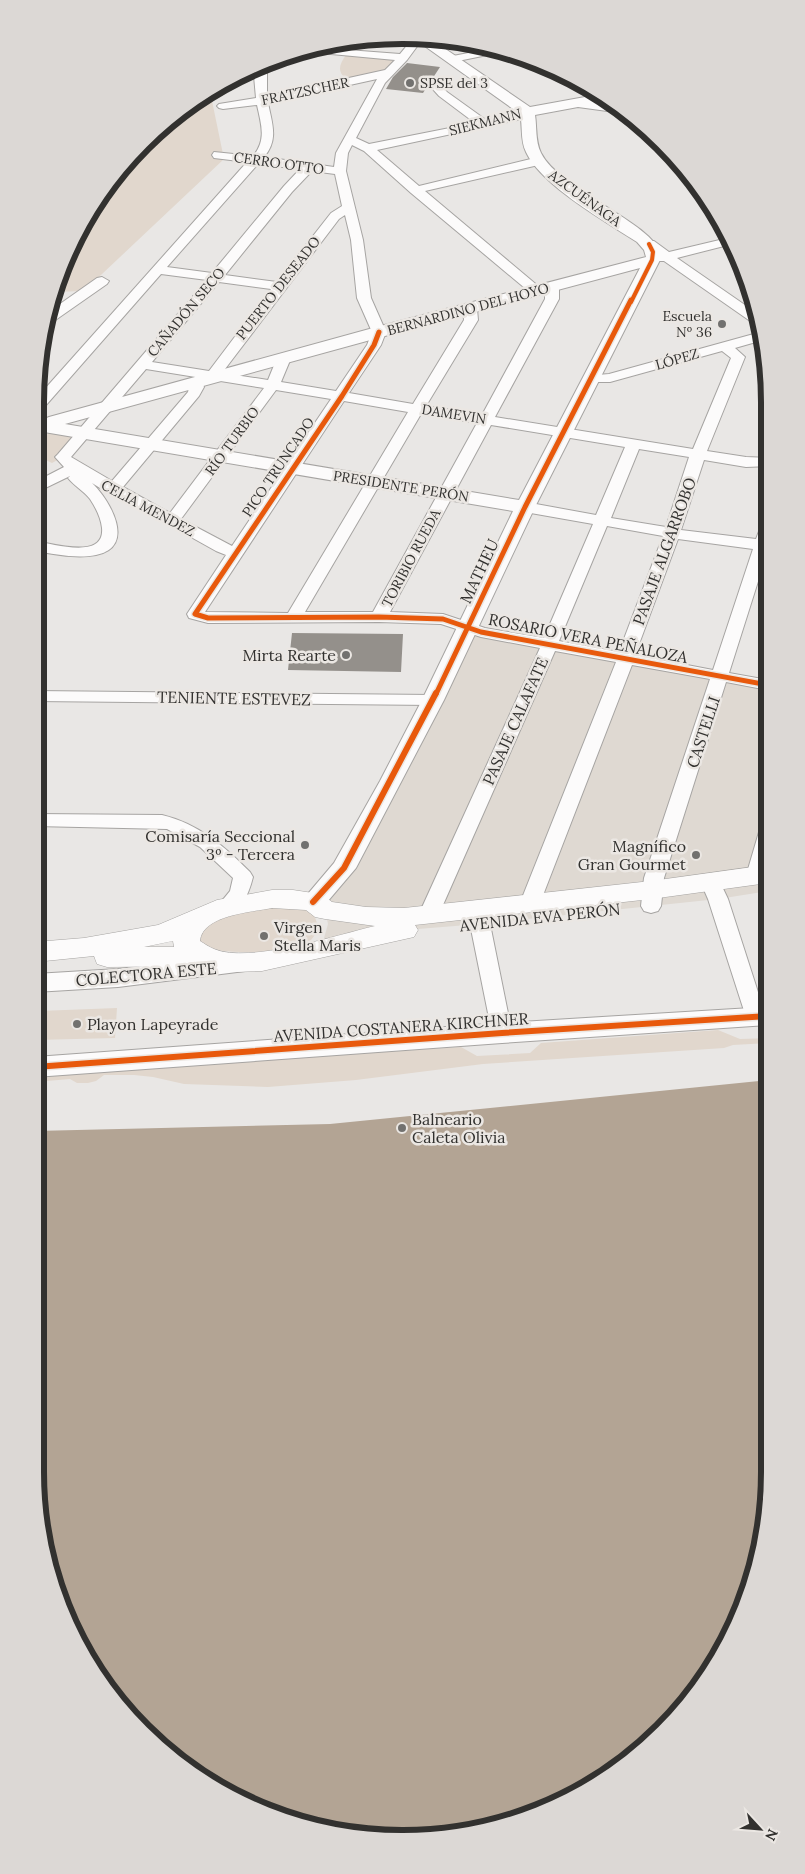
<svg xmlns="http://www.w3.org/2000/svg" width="805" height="1874" font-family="Lora,serif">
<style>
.built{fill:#dfd9d2}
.green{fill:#e1d7cd}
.water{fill:#b3a494}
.building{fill:#94908b}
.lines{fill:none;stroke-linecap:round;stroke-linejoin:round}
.minor-casing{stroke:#a6a4a2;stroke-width:2}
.tertiary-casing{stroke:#a6a4a2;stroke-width:2}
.trunk-casing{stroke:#a6a4a2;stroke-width:1}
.minor{fill:#fcfbfb;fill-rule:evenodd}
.tertiary{fill:#fcfbfb;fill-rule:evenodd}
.trunk{fill:#fcfbfb;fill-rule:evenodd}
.cycleway-far2-casing{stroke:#ebe7e3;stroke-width:5.5}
.cycleway-far1-casing{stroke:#ebe7e3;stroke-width:8}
.cycleway-casing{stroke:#ebe7e3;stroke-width:9}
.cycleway-far2{stroke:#e8590c;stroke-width:4}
.cycleway-far1{stroke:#e8590c;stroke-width:5}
.cycleway{stroke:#e8590c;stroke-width:6}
.poi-dot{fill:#72716f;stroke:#ebe7e3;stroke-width:2}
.labels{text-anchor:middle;stroke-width:5;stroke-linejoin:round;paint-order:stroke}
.far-poi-label{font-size:14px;fill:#32312f;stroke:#ebe7e3;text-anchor:start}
.far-street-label{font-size:14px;fill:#32312f;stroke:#ebe7e3}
.street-label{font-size:16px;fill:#32312f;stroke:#ebe7e3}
.poi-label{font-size:16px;fill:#32312f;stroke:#ebe7e3;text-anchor:end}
.rim{fill:none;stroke:#32312f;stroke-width:6}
</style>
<rect width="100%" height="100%" fill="#e9e7e5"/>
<path class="built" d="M 468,628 L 768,685 L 768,891 L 718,899 L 480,924 L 393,931 L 314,951 L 324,938 L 328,924 L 325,910 L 320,906 Z"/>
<path class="green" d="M 346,55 L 394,60 L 383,72 L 346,79 C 337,71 339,65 346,55 Z
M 214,89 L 211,96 L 224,159 L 84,291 L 53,292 L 55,284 L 84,219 L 126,160 L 179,111 Z
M 84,432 L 63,457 L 52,463 L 35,455 L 35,440 L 50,433 Z
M 256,907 L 302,908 L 313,913 C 315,918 319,925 317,931 C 315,936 309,943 304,945 C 283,954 221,954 200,947 L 200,925 Z
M 117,1008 L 115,1038 L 36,1040 L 39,1011 Z
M 718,1030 L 740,1039 L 769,1038 L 769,1043 L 733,1045 L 724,1048 L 483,1064 L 356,1080 L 268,1087 L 184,1084 L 153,1077 L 134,1075 L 104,1075 L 96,1081 L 88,1083 L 77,1083 L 70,1079 L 35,1082 L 35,1075 L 461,1047 L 477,1056 L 530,1053 L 541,1043 Z"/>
<path class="water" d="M 769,1080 L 770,1471 L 750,1590 L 694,1695 L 645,1748 L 587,1790 L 474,1832 L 402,1839 L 331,1832 L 219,1790 L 126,1714 L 84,1655 L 55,1590 L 35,1471 L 35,1131 L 330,1124 Z"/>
<path class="building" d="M 407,63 L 440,67 L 423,93 L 386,89 L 393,77 Z
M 292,633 L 403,634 L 401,672 L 288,670 Z"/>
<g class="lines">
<defs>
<path id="minor" d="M 414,37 L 424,37 L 407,60 L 385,83 L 356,138 L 369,144 L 475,123 L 439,96 L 430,86 L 436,83 L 440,84 L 447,92 L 486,120 C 494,118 527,109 531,110 L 533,112 L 522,119 L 377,150 L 419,186 L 539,157 L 543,158 L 545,161 L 543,164 L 425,191 L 544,291 L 537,295 L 532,294 L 411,193 L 364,151 L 352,145 L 348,153 L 346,171 L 363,240 L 371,298 L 386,332 L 381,345 L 349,393 L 413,404 L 464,320 L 463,309 L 470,305 L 477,309 L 478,320 L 426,406 L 482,415 L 545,299 L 545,287 L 552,283 L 559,287 L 559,299 L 495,417 L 693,449 L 731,358 L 722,351 L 610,382 L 586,382 L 584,379 L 586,376 L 609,374 L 761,332 L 763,340 L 735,348 L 745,357 L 707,451 L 746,457 L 767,458 L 767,466 L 746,467 L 704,460 L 681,530 L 756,539 L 761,526 L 767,524 L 767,553 L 729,673 L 768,680 L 768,690 L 726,682 L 664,878 L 661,906 L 658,911 L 651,913 L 644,911 L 641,906 L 644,878 L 710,679 L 632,665 L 540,903 L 537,908 L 530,910 L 523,908 L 520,903 L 616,662 L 555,651 L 439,914 L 436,919 L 429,921 L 422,919 L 419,914 L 540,648 L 481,637 L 441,624 L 379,622 L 208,623 L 189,618 L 187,614 L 226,555 L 216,551 L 114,494 L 108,493 L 92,483 C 110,500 137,547 96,555 C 76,559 55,554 35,551 L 35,541 C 54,544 105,560 102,528 C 101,518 96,508 90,499 C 84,491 74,486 68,478 L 70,476 L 35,493 L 35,482 L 64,467 L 55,457 L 58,454 L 207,280 L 161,274 L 40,412 L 35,413 L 35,400 L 247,162 L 214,158 L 212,155 L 214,152 L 253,156 C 267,140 261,124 257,105 L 223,109 L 219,108 L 217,106 L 219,104 L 256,98 L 254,76 L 256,67 L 267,63 L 267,96 L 385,70 L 395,60 L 299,51 L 308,47 L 400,54 ZM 377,79 L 336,153 L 334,167 L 264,157 C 279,140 272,123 268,103 ZM 258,164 L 300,169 L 284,186 L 212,273 L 167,267 ZM 312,171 L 335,174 L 342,206 L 331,213 L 277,282 L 225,275 L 292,192 ZM 345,215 L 351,240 L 357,298 L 372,332 L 367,345 L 336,391 L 281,382 L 291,358 L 284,354 L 277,358 L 268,380 L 222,373 L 339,219 ZM 219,282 L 271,289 L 209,371 L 152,362 ZM 146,369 L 264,388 L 170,513 L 123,487 L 199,396 L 204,387 L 201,379 L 191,379 L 188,392 L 112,481 L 71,457 ZM 276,390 L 331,399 L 232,546 L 181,519 ZM 344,401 L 408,412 L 288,613 L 205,612 ZM 421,414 L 477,423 L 373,612 L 305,612 ZM 491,425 L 625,447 L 596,515 L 525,502 L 520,504 L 517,507 L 520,510 L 525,512 L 593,524 L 544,638 L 485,628 L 443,614 L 390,612 ZM 639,449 L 689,457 L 666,527 L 611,518 ZM 607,526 L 663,536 L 619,652 L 559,641 ZM 678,539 L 753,549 L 713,670 L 635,655 Z
M 494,48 L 507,51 L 453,62 L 448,59 L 453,56 Z
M 728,238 L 732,244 L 677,258 L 755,312 L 759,324 L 753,323 L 664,261 L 654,261 L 653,258 L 656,255 L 643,244 L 644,241 L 654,241 L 669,252 Z
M 102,277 L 109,281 L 107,284 L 54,321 L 48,322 L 50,311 L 97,278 Z
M 35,691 L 433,695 L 439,696 L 442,700 L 439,704 L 433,705 L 35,701 Z
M 35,814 L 162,815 C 199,824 224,846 250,872 L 253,877 C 249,893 240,918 220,912 L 217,907 L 230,891 L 233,878 L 200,847 L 167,829 L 35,826 Z
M 768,826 L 768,866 L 763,881 L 756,883 L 749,881 L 746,876 L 759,832 L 761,828 Z
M 711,876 L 718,878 L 728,899 L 766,1017 L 763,1022 L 756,1025 L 749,1022 L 746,1017 L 708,899 L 701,883 L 704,878 Z
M 480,917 L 487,919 L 490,924 L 512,1033 L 509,1038 L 502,1041 L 495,1038 L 492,1033 L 470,924 L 473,919 Z"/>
<path id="tertiary" d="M 412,37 L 428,37 L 530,107 L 596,95 L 608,101 L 603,102 L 612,103 L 626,111 L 627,112 L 622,113 L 578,107 L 535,115 C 537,127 535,141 541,153 C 561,192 652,221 662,256 L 535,507 L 444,700 L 356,868 L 322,908 L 313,910 L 304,908 L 301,902 L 334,863 L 380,781 L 422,700 L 513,511 L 44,432 L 38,430 L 35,426 L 38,422 L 49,417 L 373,328 L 646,257 L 644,250 L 637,242 C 606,222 541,185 526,152 C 520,140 523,126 520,114 ZM 640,268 L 519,500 L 65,424 L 385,336 Z
M 244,955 L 253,958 L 257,964 L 253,970 L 118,987 L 35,992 L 35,974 L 118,969 Z
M 769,1007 L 769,1025 L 502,1043 L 35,1077 L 35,1057 L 502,1023 Z"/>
<path id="trunk" d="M 768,865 L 768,883 L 651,899 L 415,925 L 418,930 L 414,937 L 262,971 L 233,972 L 200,966 L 107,967 L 97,964 L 94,956 L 35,962 L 35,942 L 84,938 L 158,925 L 217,900 L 272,890 L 293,890 L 313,893 L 323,895 L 332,902 L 366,907 L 404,908 L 651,881 ZM 272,908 L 306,910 L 315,917 L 325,919 L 375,926 C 337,935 249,964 214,949 C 209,947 205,944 200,941 C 202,915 252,912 272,908 ZM 173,941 L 174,947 L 144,947 Z"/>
</defs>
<use href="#minor" class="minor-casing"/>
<use href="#tertiary" class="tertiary-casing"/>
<use href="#trunk" class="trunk-casing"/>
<use href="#minor" class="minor"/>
<use href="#tertiary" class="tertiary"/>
<use href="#trunk" class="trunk"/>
<defs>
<path id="cycleway-far2" d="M 631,302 L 652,260 L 653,252 L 649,244"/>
<path id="cycleway-far1" d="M 379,332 L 374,345 L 342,396 L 195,614 L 208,618 L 379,617 L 443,619 L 481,632 L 768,685
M 436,694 L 525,507 L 631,300"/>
<path id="cycleway" d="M 313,902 L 344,868 L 436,693
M 35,1067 L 502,1033 L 769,1016"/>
</defs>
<use href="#cycleway-far2" class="cycleway-far2-casing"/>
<use href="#cycleway-far1" class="cycleway-far1-casing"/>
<use href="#cycleway" class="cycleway-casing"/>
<use href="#cycleway-far2" class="cycleway-far2"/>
<use href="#cycleway-far1" class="cycleway-far1"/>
<use href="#cycleway" class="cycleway"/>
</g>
<g class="poi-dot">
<circle cx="410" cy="83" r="5"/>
<circle cx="722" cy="324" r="5"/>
<circle cx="346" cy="655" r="5"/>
<circle cx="305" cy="845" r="5"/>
<circle cx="696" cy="855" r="5"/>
<circle cx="264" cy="936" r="5"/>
<circle cx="77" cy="1024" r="5"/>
<circle cx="402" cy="1128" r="5"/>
</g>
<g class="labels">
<g class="far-poi-label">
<text x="420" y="88">SPSE del 3</text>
<text x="712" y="321" text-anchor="end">Escuela<tspan x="712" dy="16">Nº 36</tspan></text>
</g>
<g class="far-street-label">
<text transform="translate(305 91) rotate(-12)" y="5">FRATZSCHER</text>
<text transform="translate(485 122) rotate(-14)" y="5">SIEKMANN</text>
<text transform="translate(279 163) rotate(8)" y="5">CERRO OTTO</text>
<text transform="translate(585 198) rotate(36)" y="5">AZCUÉNAGA</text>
<text transform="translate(278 288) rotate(-52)" y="5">PUERTO DESEADO</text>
<text transform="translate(468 309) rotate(-15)" y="5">BERNARDINO DEL HOYO</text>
<text transform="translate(186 312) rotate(-50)" y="5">CAÑADÓN SECO</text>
<text transform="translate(677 359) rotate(-16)" y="5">LÓPEZ</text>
<text transform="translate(454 414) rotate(9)" y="5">DAMEVIN</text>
<text transform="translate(232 441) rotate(-54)" y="5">RÍO TURBIO</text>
<text transform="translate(278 467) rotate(-56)" y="5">PICO TRUNCADO</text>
<text transform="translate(401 486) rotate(9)" y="5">PRESIDENTE PERÓN</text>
<text transform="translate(148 508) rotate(28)" y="5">CELIA MENDEZ</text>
<text transform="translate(411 558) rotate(-62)" y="5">TORIBIO RUEDA</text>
</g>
<g class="street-label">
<text transform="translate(664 551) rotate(-70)" y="6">PASAJE ALGARROBO</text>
<text transform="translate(479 571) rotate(-65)" y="6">MATHEU</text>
<text transform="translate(588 638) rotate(11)" y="6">ROSARIO VERA PEÑALOZA</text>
<text transform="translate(234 698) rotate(1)" y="6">TENIENTE ESTEVEZ</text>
<text transform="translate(515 721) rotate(-66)" y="6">PASAJE CALAFATE</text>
<text transform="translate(703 732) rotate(-72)" y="6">CASTELLI</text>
<text transform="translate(540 917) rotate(-6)" y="6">AVENIDA EVA PERÓN</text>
<text transform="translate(146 974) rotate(-5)" y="6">COLECTORA ESTE</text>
<text transform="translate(401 1027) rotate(-4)" y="6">AVENIDA COSTANERA KIRCHNER</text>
</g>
<g class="poi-label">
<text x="336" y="661">Mirta Rearte</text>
<text x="295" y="842">Comisaría Seccional<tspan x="295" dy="18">3º - Tercera</tspan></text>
<text x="686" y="852">Magnífico<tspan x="686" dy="18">Gran Gourmet</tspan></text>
<text x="274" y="933" text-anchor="start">Virgen<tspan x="274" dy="18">Stella Maris</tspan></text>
<text x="87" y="1030" text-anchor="start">Playon Lapeyrade</text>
<text x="412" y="1125" text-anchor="start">Balneario<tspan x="412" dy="18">Caleta Olivia</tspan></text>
</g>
</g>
<path d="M0 0H805V1874H0ZM402 44H403A358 358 0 0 1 761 402V1472A358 358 0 0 1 403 1830H402A358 358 0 0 1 44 1472V402A358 358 0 0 1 402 44Z" fill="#dcd8d5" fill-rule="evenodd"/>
<path class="rim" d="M402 44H403A358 358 0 0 1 761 402V1472A358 358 0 0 1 403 1830H402A358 358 0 0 1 44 1472V402A358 358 0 0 1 402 44Z"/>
<g transform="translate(760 1829) rotate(116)" stroke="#ebe7e3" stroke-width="4" paint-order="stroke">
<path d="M0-4L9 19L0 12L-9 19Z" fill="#32312f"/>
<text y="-8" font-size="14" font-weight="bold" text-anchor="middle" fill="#32312f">N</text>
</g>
</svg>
